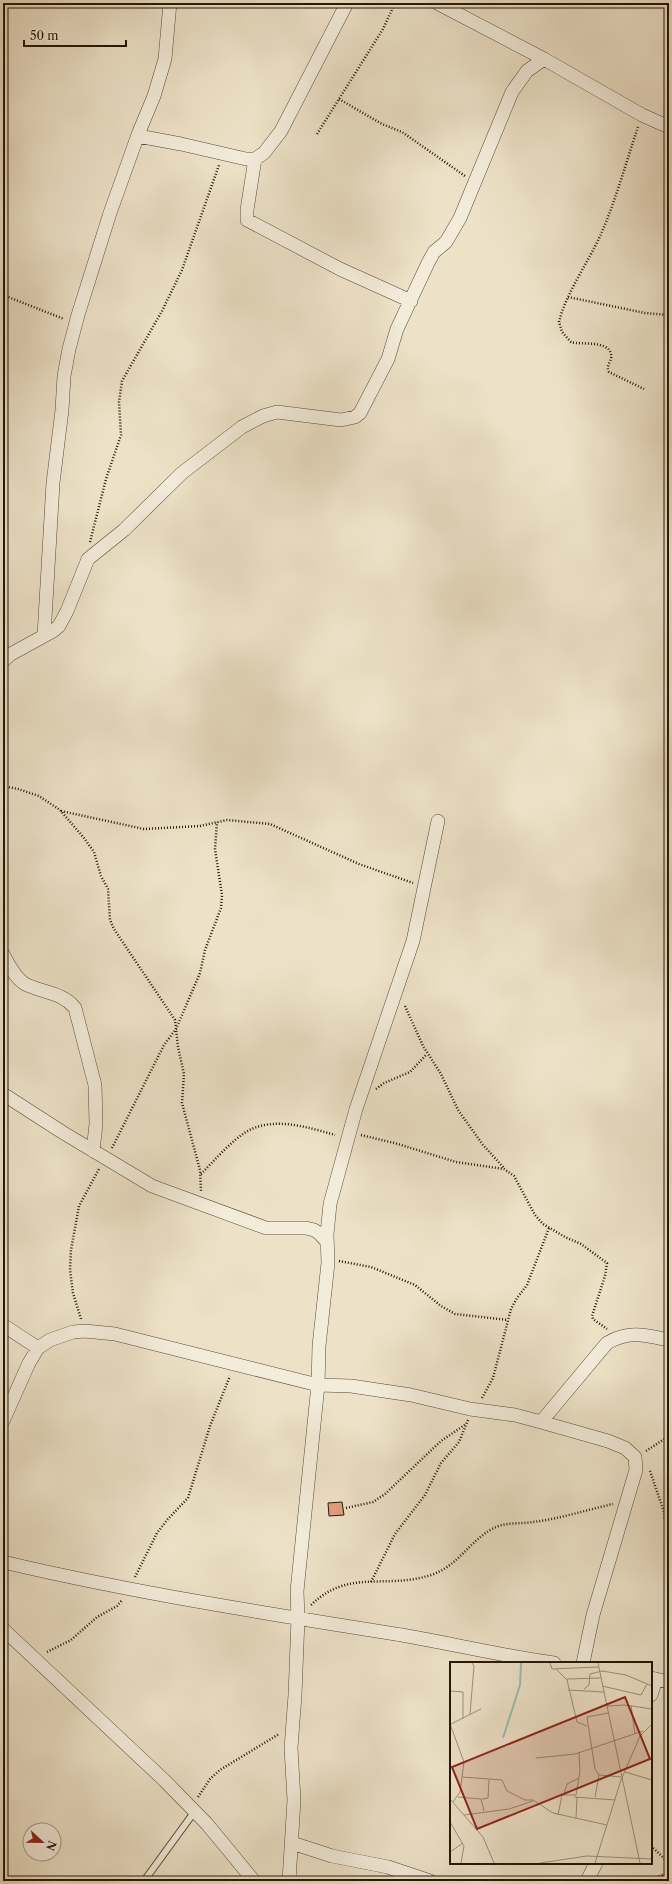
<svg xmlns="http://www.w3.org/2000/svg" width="672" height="1884" font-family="'Libre Caslon Text',serif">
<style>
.building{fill:#e29e82;stroke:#241707}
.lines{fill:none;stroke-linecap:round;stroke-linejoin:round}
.lane-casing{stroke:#564a37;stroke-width:8}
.street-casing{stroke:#564a37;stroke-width:14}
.path{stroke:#241707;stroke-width:2.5;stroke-dasharray:1 2;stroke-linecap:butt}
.lane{stroke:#f3ecdb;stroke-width:6}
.street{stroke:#f3ecdb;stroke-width:13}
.inset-river{fill:none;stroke:#99beb4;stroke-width:2}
.inset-road{fill:none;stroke:#9d917b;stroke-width:1}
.view{fill:#8f2418;fill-opacity:0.15;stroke:#8f2418;stroke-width:2}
.inset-edge{fill:none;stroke:#241707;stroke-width:2}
</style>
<rect width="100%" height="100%" fill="#ede2c8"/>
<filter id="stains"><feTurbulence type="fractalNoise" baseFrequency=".005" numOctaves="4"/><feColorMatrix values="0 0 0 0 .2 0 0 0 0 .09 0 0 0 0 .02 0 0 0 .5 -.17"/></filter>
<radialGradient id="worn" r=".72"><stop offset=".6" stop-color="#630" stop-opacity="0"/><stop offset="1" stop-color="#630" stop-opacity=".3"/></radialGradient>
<path class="building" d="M 342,1502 L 344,1515 L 329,1516 L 328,1503 Z"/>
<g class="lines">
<defs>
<path id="lane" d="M 144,1881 L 195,1811"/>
<path id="street" d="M 437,3 L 544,59 L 642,115 L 669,127
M 138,136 L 181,144 L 246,159 L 255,159 L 264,153 L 281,131 L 347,3
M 255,159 L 247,210 L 247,220 L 340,269 L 411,301
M 44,636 L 53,483 L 62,410 L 64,376 L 69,349 L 78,315 L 110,213 L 139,132 L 154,96 L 165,59 L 170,3
M 3,661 L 11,654 L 53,631 L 59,626 L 67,611 L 88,559 L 124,530 L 182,473 L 242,427 L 263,416 L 277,412 L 341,420 L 355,417 L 360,413 L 388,359 L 397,329 L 428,263 L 434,252 L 446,242 L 460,218 L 512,92 L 527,71 L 544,59
M 3,954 C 8,964 15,978 25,984 C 43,993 62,992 75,1008 L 95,1085 L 96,1124 L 93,1151
M 3,1094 L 62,1132 L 152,1186 L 266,1228 L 306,1228 L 314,1230 L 319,1233 L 327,1242
M 3,1325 L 38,1348
M 3,1421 L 29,1363 L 38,1348 L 50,1340 L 73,1332 L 85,1331 L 115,1334 L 318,1385 L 351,1386 L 411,1395 L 470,1409 L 515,1415 L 541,1422 L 608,1441 L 625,1448 L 635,1457 L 636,1470 L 593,1615 L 583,1663
M 541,1422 L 607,1343 C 629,1330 645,1335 669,1340
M 3,1562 C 135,1593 269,1614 402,1635 C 453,1644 503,1656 554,1663
M 3,1629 L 164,1780 L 207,1824 L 254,1881
M 651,1678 L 669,1682
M 651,1695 L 656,1679
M 292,1843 L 332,1856 L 388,1867 L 430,1881
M 289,1881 L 294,1800 L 291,1748 L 295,1695 L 298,1619 L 297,1591 L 318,1385 L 319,1346 L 328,1263 L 327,1234 L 330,1204 L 356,1109 L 413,941 L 438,821
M 587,1881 L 596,1863"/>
</defs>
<use href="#lane" class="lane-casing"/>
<use href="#street" class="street-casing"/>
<path class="path" d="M 339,99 L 382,124 L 402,132 L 465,176
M 638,127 C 626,162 616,200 601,234 C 589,261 565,295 559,322 L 562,332 L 571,342 C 580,345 608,340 611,354 C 613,361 605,365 609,372 L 644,389
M 317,134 L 383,29 L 395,3
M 3,295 L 64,319
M 568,297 L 645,313 L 669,315
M 90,542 L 106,479 L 121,435 L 119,402 L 122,381 L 162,311 L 182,270 L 219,165
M 3,786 L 18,789 L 39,796 L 60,810 L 84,838 L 94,852 L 101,876 L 108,889 L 110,920 L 114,929 L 175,1020 L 178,1047 L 184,1074 L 182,1103 L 200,1170 L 201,1191
M 61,811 L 144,829 L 200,826 L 227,820 L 270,824 L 359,864 L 413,883
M 405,1006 L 423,1046 L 441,1074 L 458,1110 L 483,1145 L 504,1168
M 376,1089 L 384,1083 L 410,1072 L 427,1054
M 361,1135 L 398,1144 L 456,1162 L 504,1169 L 514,1176 L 535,1215 L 543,1224 L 565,1237 L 581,1244 L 607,1263 L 605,1276 L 592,1316 L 593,1319 L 607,1329
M 112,1148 L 164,1045 L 176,1029 L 200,973 L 205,950 L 221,908 L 222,895 L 215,849 L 217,822
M 201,1174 C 214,1161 230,1142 246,1132 C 272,1116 308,1127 335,1135
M 339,1261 L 371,1267 L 415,1285 L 441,1306 L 455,1314 L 508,1320
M 81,1319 L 73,1293 L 70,1270 L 71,1250 L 79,1206 L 99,1169
M 482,1398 L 493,1378 L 511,1309 L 517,1298 L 527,1285 L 549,1228
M 646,1451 L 669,1436
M 650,1471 L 664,1512 L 669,1553
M 346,1508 L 373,1502 L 385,1494 L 441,1441 L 466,1424
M 135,1577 L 157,1533 L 167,1520 L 188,1498 L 210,1426 L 230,1376
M 371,1582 L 395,1534 L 425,1495 L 441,1463 L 459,1442 L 468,1420
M 311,1605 C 349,1568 385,1590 431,1575 C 459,1566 470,1539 496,1527 C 508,1522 521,1524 533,1522 C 559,1519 586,1510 613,1504
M 47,1652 L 71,1640 L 97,1617 L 117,1606 L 122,1600
M 198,1797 L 210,1779 L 220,1770 L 279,1734
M 651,1846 L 669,1863
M 648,1881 L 669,1872"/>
<use href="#lane" class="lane"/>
<use href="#street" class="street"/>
</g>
<g transform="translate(450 1662)">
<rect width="202" height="202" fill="#ede2c8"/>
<path class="inset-river" d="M 53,76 L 70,23 L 71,1"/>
<path class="inset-road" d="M 100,1 L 102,7 L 148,5M 148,1 L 190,201M 106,7 L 117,18 L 127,60 L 137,64M 117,17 L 151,16M 152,24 L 191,33 L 197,22M 134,27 L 139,23 L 140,12 L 152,9 L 176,13 L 202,24M 118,28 L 154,30M 0,29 L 13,30 L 13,57M 181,43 L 185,72M 157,44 L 175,43 L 202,47M 158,51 L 137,55 L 145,107 L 149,113 L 171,115M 20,52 L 24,4 L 22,1M 0,62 L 14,100 L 10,130 L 3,140M 1,62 L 31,47M 86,96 L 125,92 L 193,69M 175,110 L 202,118M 12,115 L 52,118 L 57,129 L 75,138 L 83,138 L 103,151 L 157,163M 114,132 L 117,122 L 129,116M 8,135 L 31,137 L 34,149M 124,135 L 165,138M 145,135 L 149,113M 0,137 L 33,175 L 44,201M 32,137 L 38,136 L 39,118M 14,153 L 59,147 L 83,139M 108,153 L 112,133 L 126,133 L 130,109 L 129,91M 126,156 L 127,135M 0,160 L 14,184 L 11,201M 0,190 L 13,181M 90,201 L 137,194 L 202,197M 145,201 L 171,118 L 190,74 L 202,62"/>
<path class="view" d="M 175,35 L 200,97 L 27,167 L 2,105 Z"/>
<rect width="202" height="202" class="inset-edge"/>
</g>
<rect width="672" height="1884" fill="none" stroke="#ede2c8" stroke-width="16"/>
<rect x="4" y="4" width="664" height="1876" fill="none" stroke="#241707" stroke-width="2"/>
<rect x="8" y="8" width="656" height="1868" fill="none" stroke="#241707"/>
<g transform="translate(42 1842) rotate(112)"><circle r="19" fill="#f3ecdb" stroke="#a09786"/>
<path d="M0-3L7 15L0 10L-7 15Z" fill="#8f2418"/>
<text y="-6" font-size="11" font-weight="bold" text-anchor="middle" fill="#241707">N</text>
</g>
<path d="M24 40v6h102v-6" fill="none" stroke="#241707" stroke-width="2"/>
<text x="30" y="40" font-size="12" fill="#241707" stroke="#f3ecdb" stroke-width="3" paint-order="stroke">50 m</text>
<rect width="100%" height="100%" filter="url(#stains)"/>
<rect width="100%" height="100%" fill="url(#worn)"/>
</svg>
